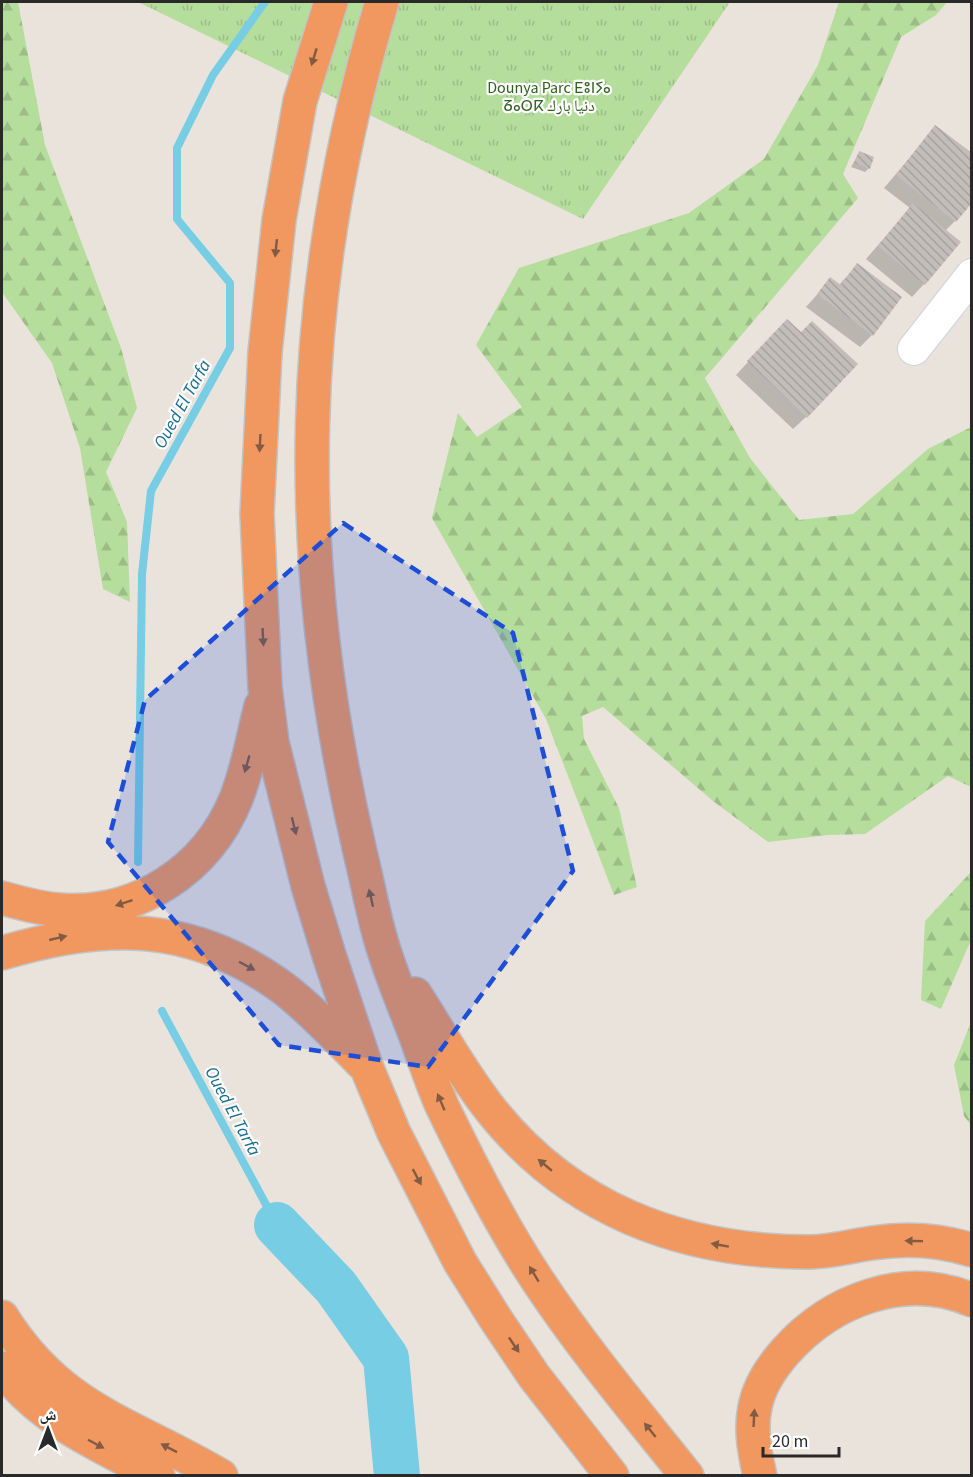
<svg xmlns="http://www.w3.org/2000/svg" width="973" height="1477" font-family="'Source Sans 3','Noto Naskh Arabic','Noto Sans Tifinagh',sans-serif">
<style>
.forest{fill:url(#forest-firs)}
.park{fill:url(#park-tufts)}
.shadow{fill:#0003}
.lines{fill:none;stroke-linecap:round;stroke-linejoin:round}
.stream{stroke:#76cde4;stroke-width:8}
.river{stroke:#76cde4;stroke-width:46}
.building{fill:url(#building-back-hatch)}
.minor-casing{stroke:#ced2dd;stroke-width:34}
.highway-casing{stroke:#c3c3c3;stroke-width:36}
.minor{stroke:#fff;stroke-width:32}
.highway{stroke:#f19760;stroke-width:33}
.oneway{fill:#835a42}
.marked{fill:#1d4ed8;fill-opacity:0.2;stroke:#1d4ed8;stroke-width:4.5;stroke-dasharray:12 8;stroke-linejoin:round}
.labels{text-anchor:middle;stroke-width:4.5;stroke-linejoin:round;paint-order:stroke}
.park-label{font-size:16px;fill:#30601f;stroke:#fff}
.water-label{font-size:18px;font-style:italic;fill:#186c8e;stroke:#fff}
</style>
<defs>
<pattern id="forest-firs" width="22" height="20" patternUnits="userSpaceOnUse" patternTransform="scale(1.5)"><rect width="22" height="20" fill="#b5dd9c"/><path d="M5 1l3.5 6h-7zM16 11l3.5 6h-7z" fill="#9cbe86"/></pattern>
<pattern id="park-tufts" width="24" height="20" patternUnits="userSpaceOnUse" patternTransform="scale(1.5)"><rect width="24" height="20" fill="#b5dd9c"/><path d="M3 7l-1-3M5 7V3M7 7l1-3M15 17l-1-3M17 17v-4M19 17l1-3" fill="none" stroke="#9cbe86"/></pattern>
<pattern id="building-back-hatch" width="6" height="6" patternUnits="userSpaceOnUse" patternTransform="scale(1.5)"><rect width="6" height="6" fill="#c2bdb8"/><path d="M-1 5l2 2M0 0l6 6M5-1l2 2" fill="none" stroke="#a7a29e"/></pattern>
</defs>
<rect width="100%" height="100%" fill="#eae3dc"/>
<path class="forest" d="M 2,2 L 18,2 L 45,145 L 121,348 L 137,408 L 106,472 L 127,522 L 130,602 L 103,589 L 80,448 L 52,363 L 2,292 Z
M 839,2 L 947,2 L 936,15 L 901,37 L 843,174 L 858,198 L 705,378 L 750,458 L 799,520 L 853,514 L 928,449 L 971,427 L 971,787 L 948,776 L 865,834 L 828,835 L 768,842 L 713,801 L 603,707 L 582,716 L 584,739 L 619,808 L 637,887 L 614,895 L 546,719 L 432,518 L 458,413 L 477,437 L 522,407 L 476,345 L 519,268 L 689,213 L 764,159 L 818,65 Z
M 971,872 L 971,940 L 941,1009 L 921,1000 L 925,921 Z
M 971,1022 L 972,1125 L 971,1125 L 964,1116 L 954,1065 Z"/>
<path class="park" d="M 138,2 L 730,2 L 583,219 Z"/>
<path class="shadow" d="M 936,127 L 955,221 L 945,231 L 924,284 L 912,297 L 866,259 L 910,208 L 884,188 Z
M 859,153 L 869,168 L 865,172 L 851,167 Z
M 857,265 L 872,335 L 860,347 L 806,307 L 831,279 L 839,285 Z
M 774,334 L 801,334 L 806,417 L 793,429 L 736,375 Z"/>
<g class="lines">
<path class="stream" d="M 138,862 L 142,574 L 151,491 L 230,348 L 230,283 L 177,219 L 177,148 L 213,75 L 265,2
M 162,1011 L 277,1225"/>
<path class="river" d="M 277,1225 L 336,1287 L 386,1358 L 397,1476"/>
</g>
<path class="building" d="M 935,125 L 972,153 L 972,203 L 956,222 L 896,175 Z
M 859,151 L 874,157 L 870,169 L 854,163 Z
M 913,203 L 961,242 L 925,285 L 878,246 Z
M 857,263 L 902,297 L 873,336 L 817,294 L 830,277 L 841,285 Z
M 787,319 L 801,332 L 812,321 L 858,364 L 807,418 L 747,361 Z"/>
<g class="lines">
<defs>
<path id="minor" d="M 914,349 L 972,275"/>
<path id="highway" d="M 331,2 L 300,101 L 279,220 L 265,352 L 257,514 L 265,687 L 272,742 L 308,886 L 329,955 L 366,1066 L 394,1133 L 460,1262 L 495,1318 L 534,1376 L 612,1476
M 382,2 C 295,292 291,558 360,852 C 367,880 372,909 380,937 C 389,970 403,1002 415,1034 C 424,1058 432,1084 443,1108 C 471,1166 502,1227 538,1281 C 583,1349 636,1412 687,1476
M 2,898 C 20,903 40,909 60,910 C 137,916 207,870 236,799 C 248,769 253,737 261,706
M 2,953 C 105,922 192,921 283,988 C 312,1010 337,1038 362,1063
M 415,994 C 439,1031 460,1070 487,1105 C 567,1209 681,1252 809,1252 C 831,1252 851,1246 872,1243 C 905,1238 940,1240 972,1250
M 2,1317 C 61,1411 132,1423 221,1476
M 2,1368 C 41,1421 101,1446 158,1476
M 760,1476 C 755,1454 750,1430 755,1407 C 759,1386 771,1368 785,1352 C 831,1300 905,1271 972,1300"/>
</defs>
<use href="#minor" class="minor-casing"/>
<use href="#highway" class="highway-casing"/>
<use href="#minor" class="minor"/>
<use href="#highway" class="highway"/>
</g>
<defs><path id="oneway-solid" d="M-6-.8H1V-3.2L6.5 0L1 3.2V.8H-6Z" transform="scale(1.5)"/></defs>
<g class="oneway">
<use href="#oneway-solid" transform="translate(314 57) rotate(107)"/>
<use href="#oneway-solid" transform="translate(276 248) rotate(96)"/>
<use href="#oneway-solid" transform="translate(260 443) rotate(93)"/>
<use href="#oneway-solid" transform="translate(263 637) rotate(87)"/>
<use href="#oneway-solid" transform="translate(247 764) rotate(106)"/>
<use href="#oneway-solid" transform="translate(294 826) rotate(76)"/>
<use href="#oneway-solid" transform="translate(371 898) rotate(-103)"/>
<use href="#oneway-solid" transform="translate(124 903) rotate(162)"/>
<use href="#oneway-solid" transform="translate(58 938) rotate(-13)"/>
<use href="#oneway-solid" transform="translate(247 966) rotate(28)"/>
<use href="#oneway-solid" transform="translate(441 1102) rotate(-113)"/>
<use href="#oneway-solid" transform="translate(545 1165) rotate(-140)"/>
<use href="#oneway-solid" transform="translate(417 1177) rotate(62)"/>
<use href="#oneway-solid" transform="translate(914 1241) rotate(-179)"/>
<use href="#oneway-solid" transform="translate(720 1245) rotate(-170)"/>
<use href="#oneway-solid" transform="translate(534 1274) rotate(-121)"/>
<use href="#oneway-solid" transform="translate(514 1345) rotate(56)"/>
<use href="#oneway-solid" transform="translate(754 1418) rotate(-87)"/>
<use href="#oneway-solid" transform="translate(650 1430) rotate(-129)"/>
<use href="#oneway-solid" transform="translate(96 1444) rotate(28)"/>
<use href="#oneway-solid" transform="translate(169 1448) rotate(-153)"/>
</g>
<path class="marked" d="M 343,523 L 513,633 L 573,871 L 428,1067 L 279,1045 L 108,842 L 145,700 Z"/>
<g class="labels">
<g class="park-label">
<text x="549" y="93">Dounya Parc ⴹⵓⵏⵢⴰ<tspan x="549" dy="18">ⵒⴰⵔⴽ دنيا بارك</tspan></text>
</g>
<g class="water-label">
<text transform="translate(182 404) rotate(-61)" y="6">Oued El Tarfa</text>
<text transform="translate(233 1111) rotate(62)" y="6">Oued El Tarfa</text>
</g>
</g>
<rect width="973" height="1477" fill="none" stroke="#292929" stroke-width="6"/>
<g transform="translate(48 1429)" stroke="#ffffff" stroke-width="4.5" paint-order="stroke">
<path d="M0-4.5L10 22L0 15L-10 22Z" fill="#292929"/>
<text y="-9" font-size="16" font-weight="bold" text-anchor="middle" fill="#292929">ش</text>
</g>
<path d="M763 1447v9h76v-9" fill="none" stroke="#292929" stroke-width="3"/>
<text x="772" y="1447" font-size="18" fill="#292929" stroke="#ffffff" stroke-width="4.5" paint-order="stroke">20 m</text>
</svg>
